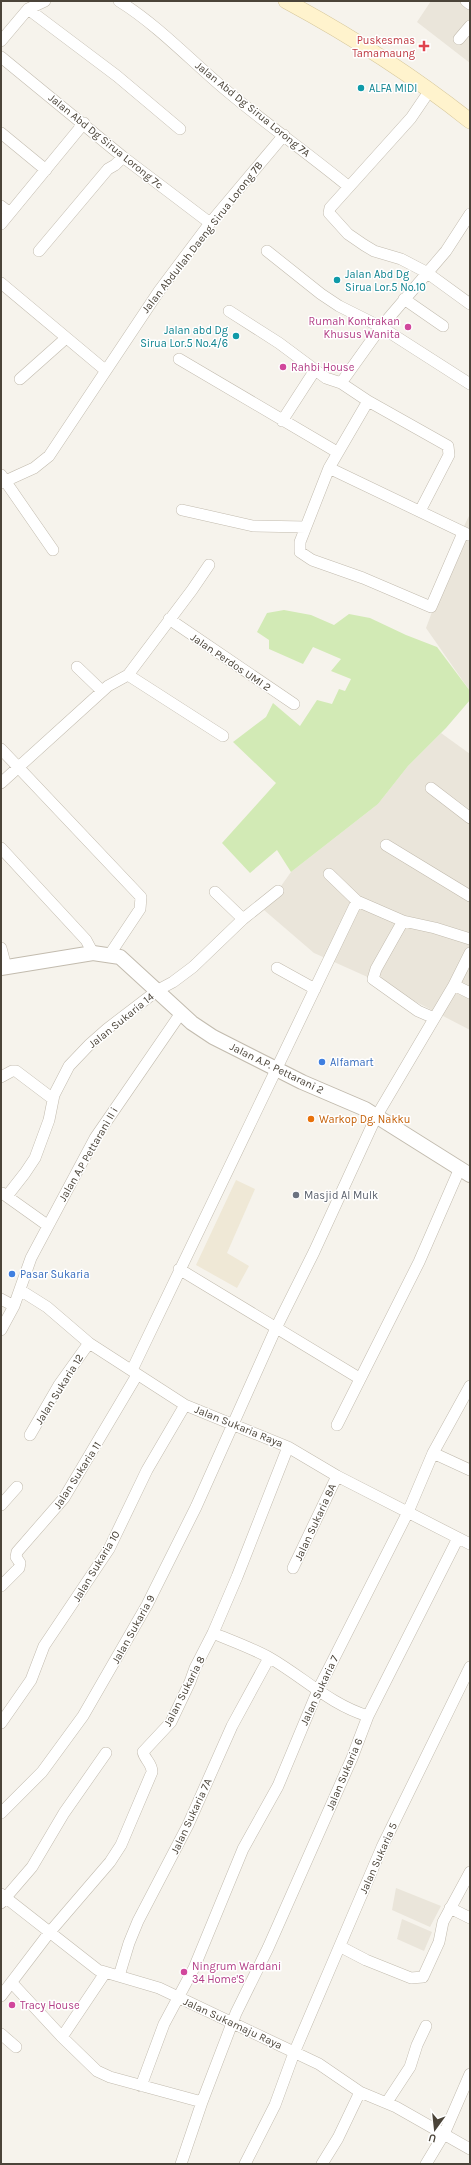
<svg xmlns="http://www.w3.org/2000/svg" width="471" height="2165" font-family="Karla,sans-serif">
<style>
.residential{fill:#eae5da}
.education{fill:#efe8d6}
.green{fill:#d2eab5}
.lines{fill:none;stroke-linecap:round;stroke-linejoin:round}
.minor-casing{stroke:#c2bbae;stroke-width:12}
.tertiary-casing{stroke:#c2bbae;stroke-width:16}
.secondary-casing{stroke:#d6c79b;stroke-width:16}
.minor{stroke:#fff;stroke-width:11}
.tertiary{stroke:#fff;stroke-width:14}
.secondary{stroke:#fff3cd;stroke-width:15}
.health-dot{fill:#e0444e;stroke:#fff;stroke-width:1.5}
.culture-dot{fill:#0f9aa8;stroke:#fff;stroke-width:1.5}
.hotel-dot{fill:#d1479c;stroke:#fff;stroke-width:1.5}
.shop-dot{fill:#3f7fe0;stroke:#fff;stroke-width:1.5}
.food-dot{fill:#e8710a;stroke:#fff;stroke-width:1.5}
.worship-dot{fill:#6b7280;stroke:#fff;stroke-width:1.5}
.labels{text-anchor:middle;stroke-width:3;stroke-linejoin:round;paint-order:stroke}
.health-label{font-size:11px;fill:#be3a42;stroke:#fff;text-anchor:end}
.culture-label{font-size:11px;fill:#0d838f;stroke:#fff;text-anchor:start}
.street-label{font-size:11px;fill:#4b4439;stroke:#fff}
.hotel-label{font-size:11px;fill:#b23c85;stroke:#fff;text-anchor:start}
.shop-label{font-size:11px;fill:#366cbe;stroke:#fff;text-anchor:start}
.food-label{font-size:11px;fill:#c56008;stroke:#fff;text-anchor:start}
.worship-label{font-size:11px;fill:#5b616d;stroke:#fff;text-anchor:start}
</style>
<rect width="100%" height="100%" fill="#f6f3ec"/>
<path class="residential" d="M 431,1 L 470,1 L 470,63 L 417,22 Z
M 470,514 L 470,691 L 426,628 L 464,526 Z
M 441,733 L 470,754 L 470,1030 L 372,979 L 314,953 L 264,910 L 291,872 L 378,804 L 408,766 Z
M 396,1888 L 441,1906 L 430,1927 L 392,1910 Z
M 402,1919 L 432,1932 L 424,1951 L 397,1939 Z"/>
<path class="education" d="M 236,1180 L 255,1189 L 227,1253 L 249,1266 L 237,1288 L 196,1265 Z"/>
<path class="green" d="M 284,610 L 311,615 L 334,625 L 349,614 L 370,618 L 406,635 L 437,647 L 470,691 L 470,700 L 446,728 L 408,766 L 378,804 L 291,872 L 277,850 L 250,873 L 222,843 L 276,783 L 233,742 L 266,717 L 273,703 L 300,726 L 317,700 L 332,704 L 339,689 L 345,691 L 351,679 L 331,671 L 341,659 L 313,647 L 303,664 L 269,649 L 269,640 L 257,632 L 267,613 Z"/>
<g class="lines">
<defs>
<path id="minor" d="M 119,1 C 159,26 191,61 227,91 C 266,124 309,154 349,187
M 466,1 L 470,4
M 28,9 L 117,76 L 180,129
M 459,39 L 470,26
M 1,41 L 28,9 L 45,1
M 1,57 L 123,157 L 210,223
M 430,90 L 411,118 L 330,208 L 329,213 L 348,234 L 364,245 L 374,251 L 401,259 L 426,272 L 470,304
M 1,133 L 46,170
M 1,206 L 10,213
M 1,224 L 84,123
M 39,251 L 108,169 L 115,165 L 123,157
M 267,251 L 321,294 L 339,306 L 381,327 L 470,384
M 1,283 L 105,370
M 404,299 L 443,326
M 229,311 L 279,343 L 326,378 L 341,383 L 368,401
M 179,359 L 337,452
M 20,379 L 65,339
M 341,383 L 381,327 L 446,251 L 470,214
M 282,421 L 315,370
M 329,468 L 469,535
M 1,475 L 53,550
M 1,483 L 34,468 L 49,456 L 159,291 L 210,223 L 284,135
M 182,510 L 253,526 L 306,527
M 420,511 L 449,455 L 448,446 L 368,401 L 329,468 L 300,542 L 300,552 L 312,560 L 363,578 L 431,607 L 463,533
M 169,619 L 294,704
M 77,667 L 102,691
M 128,675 L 223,736
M 1,749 L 141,897 L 140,909 L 110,954
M 1,783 L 108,686 L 128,675 L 192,590 L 209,565
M 431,788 L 470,818
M 386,845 L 470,896
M 1,848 L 86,940 L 93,953
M 329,874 L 357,901
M 215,892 L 243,919
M 403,921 L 376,969 L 373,979 L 418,1011 L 434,1018
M 1,948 L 6,967
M 277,968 L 315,989
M 454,985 L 470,993
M 1,1077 L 12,1071 L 16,1071 L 53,1099
M 2,1193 L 47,1225
M 7,1196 L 25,1173 L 35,1158 L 49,1120 L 54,1095 L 69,1066 L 90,1044 L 107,1029 L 158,990 L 173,982 L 193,967 L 243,919 L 278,891
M 179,1269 L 359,1378
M 20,1290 L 47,1307 L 89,1343 L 185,1405 L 288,1447 L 337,1476 L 470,1544
M 1,1299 L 14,1306
M 1,1330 L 14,1306 L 31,1258 L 95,1138 L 181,1013
M 132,1370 L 357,901 L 403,921 L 435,928 L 470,939
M 337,1425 L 419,1262 L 460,1168
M 30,1435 L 59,1385 L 89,1343
M 433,1453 L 470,1470
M 1,1505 L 17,1487
M 293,1568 L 337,1476
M 1,1586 L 19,1568 L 20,1563 L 16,1557 L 17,1552 L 64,1498 L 137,1375
M 213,1633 C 232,1641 252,1648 270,1658 C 303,1677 331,1705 368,1716
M 1,1723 L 31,1680 L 44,1646 L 109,1549 L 147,1470 L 185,1405
M 1,1813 L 42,1772 L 83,1716 L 147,1605 L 196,1507 L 276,1328 L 314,1252 L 376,1117 L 454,985 L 470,953
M 1,1894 L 98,1970 L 159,1988 L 319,2064 L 360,2092 L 396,2107 L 470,2149
M 1,1903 L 32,1867 L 64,1813 L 106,1753
M 450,1908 L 470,1918
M 341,1947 L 366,1960 L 411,1978 L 423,1977 L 439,1942 L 443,1922 L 470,1872
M 105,1973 L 62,2037 L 97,2071 L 110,2077 L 202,2102 L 236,2013 L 268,1948 L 352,1758 L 368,1716 L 458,1538
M 119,1976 L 129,1943 L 138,1921 L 188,1825 L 232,1726 L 269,1658
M 12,1983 L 62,2037 L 66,2031
M 1,1996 L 49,1933 L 110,1862 L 121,1845 L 152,1772 C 152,1763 145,1760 143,1752 L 171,1722 L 190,1682 L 195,1668 L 213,1633 L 237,1577 L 288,1447
M 1,2034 L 16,2047
M 141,2086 L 164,2024 L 194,1968 L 243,1849 L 278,1786 L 318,1690 L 408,1512 L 433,1453 L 470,1386
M 387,2102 L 410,2067 L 417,2045 L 426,2026
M 181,2164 L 202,2102
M 245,2164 L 275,2105 L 294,2053 L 382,1847 L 470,1667
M 322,2164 L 338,2138 L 360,2092
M 426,2164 L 444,2134 L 470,2074"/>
<path id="tertiary" d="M 1,968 L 93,953 L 120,957 L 192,1023 L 213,1037 L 302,1082 L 365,1109 L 470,1175"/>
<path id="secondary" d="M 286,1 C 351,36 412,75 470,121"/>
</defs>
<use href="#minor" class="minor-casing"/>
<use href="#tertiary" class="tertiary-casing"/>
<use href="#secondary" class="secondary-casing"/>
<use href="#minor" class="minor"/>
<use href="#tertiary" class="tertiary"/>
<use href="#secondary" class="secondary"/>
</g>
<path class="health-dot" d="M422 40h4v4h4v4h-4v4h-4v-4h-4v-4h4z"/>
<g class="culture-dot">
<circle cx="361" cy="88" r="4"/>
<circle cx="337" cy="280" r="4"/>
<circle cx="236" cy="336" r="4"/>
</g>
<g class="hotel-dot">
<circle cx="408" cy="327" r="4"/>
<circle cx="283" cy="367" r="4"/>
<circle cx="184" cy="1972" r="4"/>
<circle cx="12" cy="2005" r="4"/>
</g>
<g class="shop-dot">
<circle cx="322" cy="1062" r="4"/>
<circle cx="12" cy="1274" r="4"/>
</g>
<circle class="food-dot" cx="311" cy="1119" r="4"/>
<circle class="worship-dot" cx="296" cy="1195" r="4"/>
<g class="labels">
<g class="health-label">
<text x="415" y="44">Puskesmas<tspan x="415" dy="13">Tamamaung</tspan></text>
</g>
<g class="culture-label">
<text x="369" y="92">ALFA MIDI</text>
<text x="345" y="278">Jalan Abd Dg<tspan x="345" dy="13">Sirua Lor.5 No.10</tspan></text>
<text x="228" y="334" text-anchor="end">Jalan abd Dg<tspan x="228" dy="13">Sirua Lor.5 No.4/6</tspan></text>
</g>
<g class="street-label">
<text transform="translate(253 109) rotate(39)" y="4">Jalan Abd Dg Sirua Lorong 7A</text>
<text transform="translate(106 141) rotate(39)" y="4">Jalan Abd Dg Sirua Lorong 7c</text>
<text transform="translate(202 237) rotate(-52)" y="4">Jalan Abdullah Daeng Sirua Lorong 7B</text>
<text transform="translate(231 662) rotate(34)" y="4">Jalan Perdos UMI 2</text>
<text transform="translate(121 1020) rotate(-39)" y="4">Jalan Sukaria 14</text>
<text transform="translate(277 1068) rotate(26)" y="4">Jalan A.P. Pettarani 2</text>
<text transform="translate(88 1154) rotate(-60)" y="4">Jalan A.P Pettarani II i</text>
<text transform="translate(59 1389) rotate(-58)" y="4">Jalan Sukaria 12</text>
<text transform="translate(239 1426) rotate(22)" y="4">Jalan Sukaria Raya</text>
<text transform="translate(77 1475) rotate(-57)" y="4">Jalan Sukaria 11</text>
<text transform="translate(315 1522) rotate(-65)" y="4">Jalan Sukaria 8A</text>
<text transform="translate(96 1566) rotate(-59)" y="4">Jalan Sukaria 10</text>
<text transform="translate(133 1629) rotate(-61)" y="4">Jalan Sukaria 9</text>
<text transform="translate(319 1690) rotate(-65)" y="4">Jalan Sukaria 7</text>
<text transform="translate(184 1691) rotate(-63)" y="4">Jalan Sukaria 8</text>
<text transform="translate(344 1774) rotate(-67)" y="4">Jalan Sukaria 6</text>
<text transform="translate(191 1816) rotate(-65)" y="4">Jalan Sukaria 7A</text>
<text transform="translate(378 1858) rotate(-66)" y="4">Jalan Sukaria 5</text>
<text transform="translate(233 2023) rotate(25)" y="4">Jalan Sukamaju Raya</text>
</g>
<g class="hotel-label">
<text x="400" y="325" text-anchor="end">Rumah Kontrakan<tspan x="400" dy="13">Khusus Wanita</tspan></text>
<text x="291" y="371">Rahbi House</text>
<text x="192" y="1970">Ningrum Wardani<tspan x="192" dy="13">34 Home'S</tspan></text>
<text x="20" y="2009">Tracy House</text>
</g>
<g class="shop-label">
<text x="330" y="1066">Alfamart</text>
<text x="20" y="1278">Pasar Sukaria</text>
</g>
<g class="food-label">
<text x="319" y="1123">Warkop Dg. Nakku</text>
</g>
<g class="worship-label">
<text x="304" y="1199">Masjid Al Mulk</text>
</g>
</g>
<rect width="471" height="2165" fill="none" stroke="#4b4439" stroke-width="4"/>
<g transform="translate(435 2129) rotate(195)" stroke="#ffffff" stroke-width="3" paint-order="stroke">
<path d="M0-3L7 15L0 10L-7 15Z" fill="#4b4439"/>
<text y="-6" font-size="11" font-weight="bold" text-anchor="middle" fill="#4b4439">U</text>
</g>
</svg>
